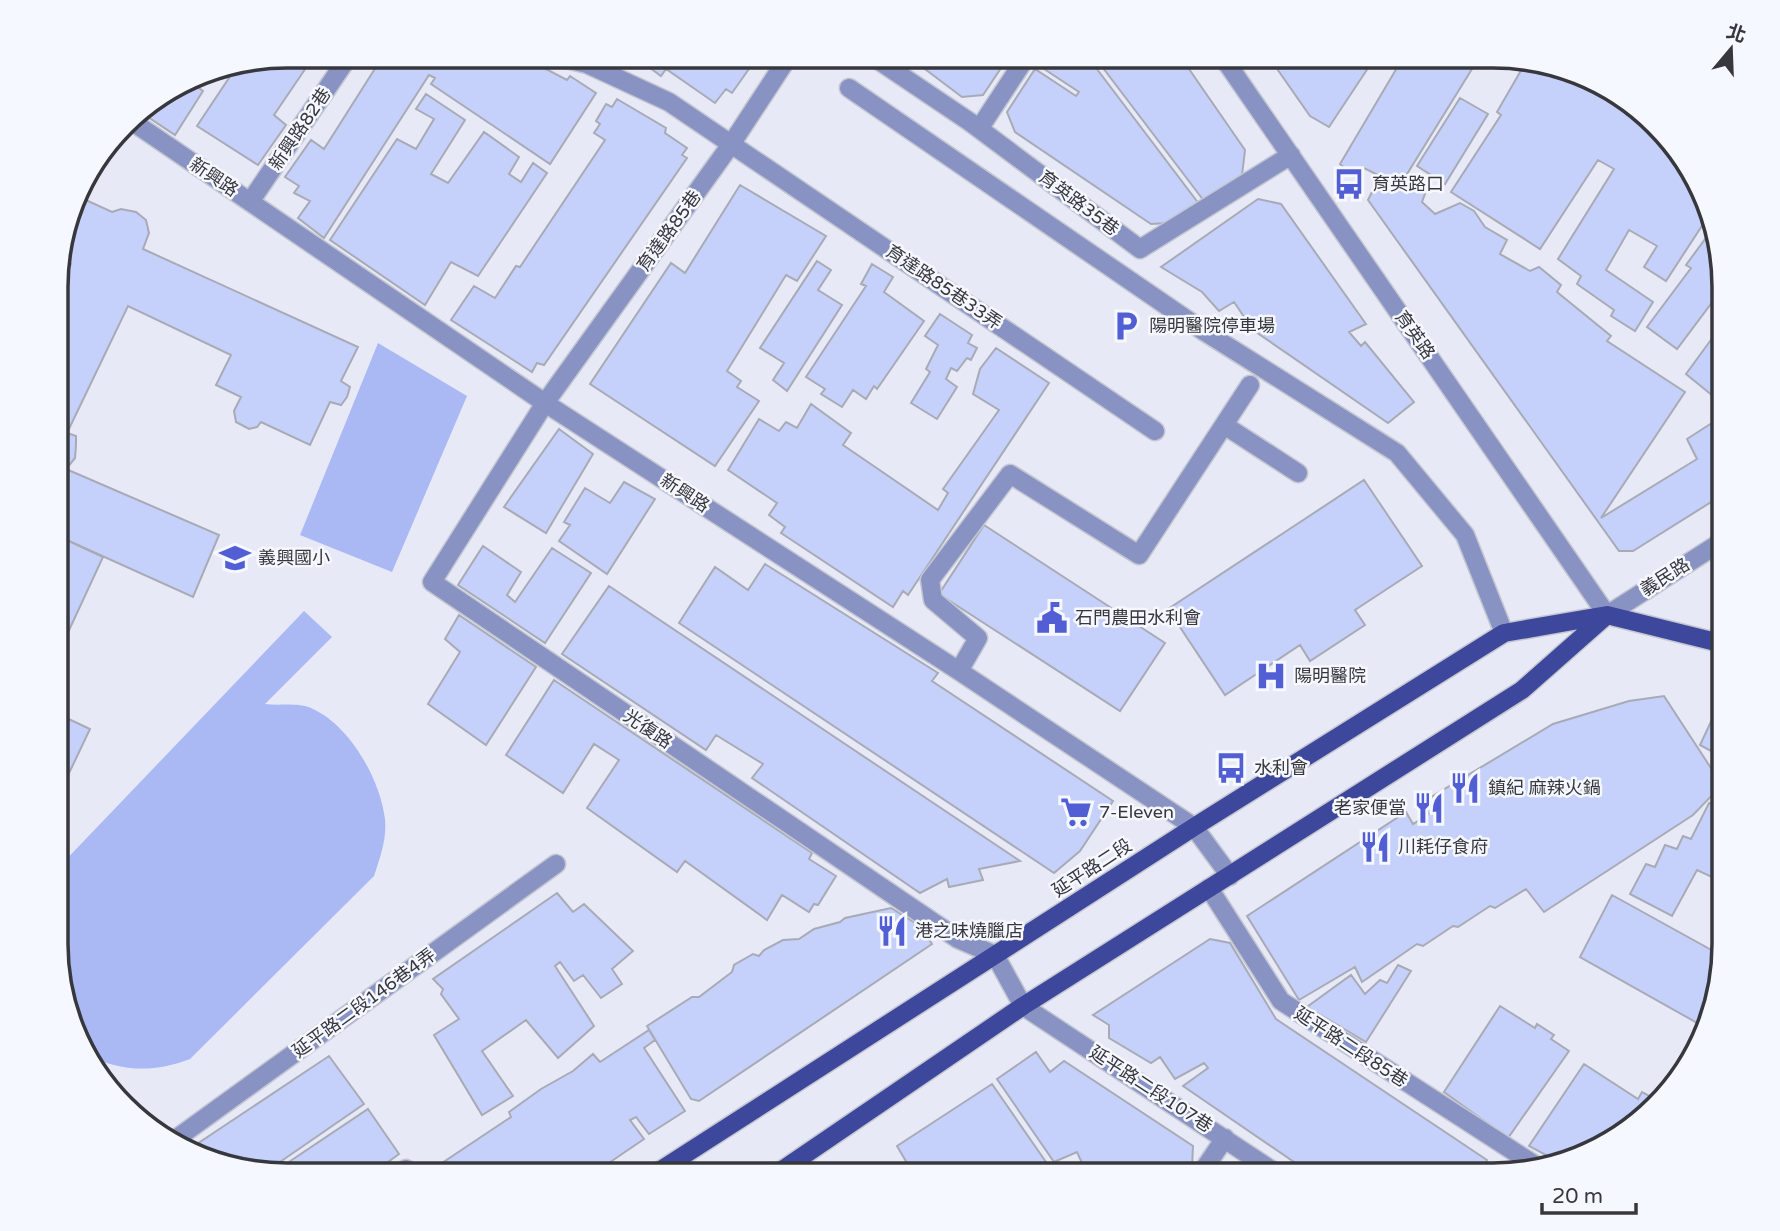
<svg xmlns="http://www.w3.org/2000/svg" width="1780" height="1231" font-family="'Varela Round','Noto Sans TC',sans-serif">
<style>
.green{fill:#aab8f3}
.building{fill:#c5d0fb;stroke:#a8abb6;stroke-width:2}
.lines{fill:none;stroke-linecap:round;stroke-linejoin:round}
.minor-casing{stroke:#c4c6d1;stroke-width:21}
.major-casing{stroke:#c4c6d1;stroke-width:21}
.minor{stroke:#8893c4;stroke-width:18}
.major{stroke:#3d479c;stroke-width:18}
.labels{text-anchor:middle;stroke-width:5;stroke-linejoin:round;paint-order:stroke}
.street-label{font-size:18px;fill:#37383d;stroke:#f6f8ff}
.poi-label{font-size:18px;fill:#37383d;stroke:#f6f8ff;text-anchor:start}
.rim{fill:none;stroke:#37383d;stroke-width:3.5}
</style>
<rect width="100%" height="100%" fill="#e7eaf6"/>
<path class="green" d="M 378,343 L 467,396 L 392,572 L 300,535 Z
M 304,611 L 332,637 L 265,704 C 280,706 299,702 313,709 C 350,726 380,779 385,819 C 387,839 380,858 374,876 L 190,1059 C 153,1073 121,1072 85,1054 L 58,974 L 58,868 Z"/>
<path class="building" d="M 287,56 L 314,56 L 274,115 L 286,125 L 258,165 L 197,126 L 237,66 Z
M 383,56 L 521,56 L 567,80 L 570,76 L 596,93 L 550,164 L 431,84 L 435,78 L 429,75 L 324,238 L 298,218 L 310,201 L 294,193 L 299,186 L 285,177 L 311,140 L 324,149 Z
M 618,56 L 758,56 L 732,93 L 726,89 L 715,103 L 666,69 L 661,76 L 642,62 L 640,67 Z
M 922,56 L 1009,56 L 983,95 L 962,97 L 917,63 Z
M 1043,56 L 1087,56 L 1199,204 L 1168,223 L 1151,224 L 1015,132 L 1007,112 L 1035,69 L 1076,96 L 1079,92 L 1038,65 Z
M 1094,56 L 1180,56 L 1245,150 L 1242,175 L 1204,201 Z
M 1268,56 L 1376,56 L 1329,127 L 1310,116 Z
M 1404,56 L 1480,56 L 1404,179 L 1426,191 L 1422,202 L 1435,214 L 1460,203 L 1474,211 L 1485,227 L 1507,240 L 1500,254 L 1530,271 L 1539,267 L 1561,285 L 1557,292 L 1611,336 L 1607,341 L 1685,392 L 1601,518 L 1697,459 L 1687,439 L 1715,421 L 1724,431 L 1724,494 L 1633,551 L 1619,551 L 1368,200 L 1380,176 L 1362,167 L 1356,178 L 1340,164 Z
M 1527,60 L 1568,68 L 1633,104 L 1693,172 L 1707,218 L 1666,281 L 1644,267 L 1657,246 L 1629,230 L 1606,270 L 1653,302 L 1635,331 L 1611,316 L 1614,310 L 1577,284 L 1581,276 L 1558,259 L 1614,169 L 1598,160 L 1540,249 L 1451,192 L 1501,115 L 1497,112 Z
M 195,76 L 200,80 L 195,85 L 203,91 L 175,135 L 139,111 Z
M 426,94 L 465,120 L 431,174 L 448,183 L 484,132 L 519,157 L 509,174 L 521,182 L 533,163 L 547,173 L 478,276 L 451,262 L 425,305 L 330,240 L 397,139 L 416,149 L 434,119 L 416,109 Z
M 1460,98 L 1488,114 L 1445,184 L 1417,166 Z
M 617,99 L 666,128 L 665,133 L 687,148 L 682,155 L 687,158 L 544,365 L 537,363 L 532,372 L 451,320 L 474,286 L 495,298 L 516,266 L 520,267 L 605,140 L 594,133 L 600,124 L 596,121 L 606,104 L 612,107 Z
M 740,185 L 826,236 L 797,281 L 786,275 L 727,371 L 741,381 L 737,387 L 759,401 L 715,466 L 590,384 L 671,263 L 685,273 Z
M 77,196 L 112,212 L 121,209 L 136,212 L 146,220 L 149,233 L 143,249 L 358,347 L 341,381 L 350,387 L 347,397 L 341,405 L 330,402 L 310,445 L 261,422 L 257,427 L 249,429 L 236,422 L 234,411 L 241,397 L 216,385 L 231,355 L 128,306 L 67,433 L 76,436 L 76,445 L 75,458 L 66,469 L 219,535 L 193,597 L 58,536 L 58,292 L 71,264 L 58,257 Z
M 1258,199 L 1281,204 L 1366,324 L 1349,332 L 1361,346 L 1365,342 L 1414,402 L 1388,423 L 1253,330 L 1234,302 L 1219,311 L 1202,292 L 1161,267 Z
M 1711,231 L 1724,272 L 1724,280 L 1718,287 L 1722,289 L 1677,349 L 1647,327 L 1691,268 L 1686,265 Z
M 817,261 L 831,270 L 818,290 L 842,305 L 787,391 L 773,380 L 784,363 L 760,348 Z
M 872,264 L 893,277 L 884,292 L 924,321 L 877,389 L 874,386 L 866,399 L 853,390 L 842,407 L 821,394 L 825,389 L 806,377 L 866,286 L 861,284 Z
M 940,314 L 972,335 L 968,343 L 977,348 L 971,360 L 967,358 L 957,371 L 951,368 L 946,379 L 957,387 L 937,419 L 911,403 L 930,372 L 926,369 L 938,345 L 925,336 Z
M 1724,322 L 1724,405 L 1686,374 Z
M 996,348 L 1049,383 L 908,595 L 903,591 L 893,607 L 781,533 L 785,527 L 769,515 L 777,503 L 728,470 L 759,419 L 779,431 L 786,422 L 797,428 L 811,404 L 851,433 L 843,445 L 938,510 L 948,493 L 943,489 L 999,410 L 973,394 L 980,369 Z
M 559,429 L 593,454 L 546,533 L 504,507 Z
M 1364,480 L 1422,566 L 1355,610 L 1365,625 L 1310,661 L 1300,645 L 1225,695 L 1168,609 Z
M 624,482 L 655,499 L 607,574 L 559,541 L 570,525 L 564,522 L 585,488 L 610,503 Z
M 984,525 L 1165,643 L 1120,711 L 939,594 Z
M 58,536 L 103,557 L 58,654 Z
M 483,546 L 521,572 L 507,595 L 515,602 L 552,548 L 591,573 L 545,643 L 458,585 Z
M 765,564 L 938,673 L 932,681 L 1113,801 L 1080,851 L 1054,873 L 679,623 L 715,567 L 748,590 Z
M 609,586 L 1020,861 L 979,869 L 983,880 L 949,887 L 947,879 L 920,893 L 752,778 L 763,764 L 716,735 L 706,750 L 562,654 Z
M 459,615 L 536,667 L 486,745 L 428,704 L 460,652 L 445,639 Z
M 554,680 L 812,853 L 809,859 L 836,876 L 818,905 L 814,904 L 809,912 L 782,895 L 767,920 L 685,861 L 677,872 L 587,808 L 619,760 L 594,744 L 563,793 L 506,755 Z
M 1664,696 L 1722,785 L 1693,815 L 1544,912 L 1526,889 L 1495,908 L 1490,906 L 1458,927 L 1453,926 L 1423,946 L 1417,944 L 1362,982 L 1355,967 L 1299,1000 L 1247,916 L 1406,812 L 1413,824 L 1429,814 L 1423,802 L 1553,724 L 1629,701 Z
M 1715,713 L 1724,713 L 1724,758 L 1700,745 Z
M 58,714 L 90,729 L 62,788 L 58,786 Z
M 1709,803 L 1724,811 L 1724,859 L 1714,878 L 1697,870 L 1672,916 L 1630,894 L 1646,864 L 1655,867 L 1665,845 L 1677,849 L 1683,836 L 1691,839 Z
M 557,893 L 573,912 L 584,904 L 633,951 L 612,969 L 622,984 L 601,998 L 583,975 L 574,981 L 560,962 L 555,966 L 594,1026 L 558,1058 L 526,1020 L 482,1051 L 513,1096 L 482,1115 L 434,1035 L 459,1019 L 441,994 L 443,989 L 433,979 Z
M 1612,895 L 1724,957 L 1712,1019 L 1706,1028 L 1580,957 Z
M 891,908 L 920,926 L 932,944 L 699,1101 L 691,1099 L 647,1026 L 692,997 L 699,997 L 732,972 L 734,965 L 753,954 L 759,956 L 764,950 L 783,940 L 799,939 L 814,929 L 840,922 L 845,918 Z
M 1210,939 L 1230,943 L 1276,1019 L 1487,1160 L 1478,1175 L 1313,1175 L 1183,1086 L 1208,1068 L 1204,1063 L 1175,1079 L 1160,1057 L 1151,1063 L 1109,1038 L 1109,1025 L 1093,1015 Z
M 1398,965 L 1411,971 L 1366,1042 L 1307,1007 L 1351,975 L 1365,994 L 1380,980 L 1387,983 Z
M 1500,1006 L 1535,1028 L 1537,1024 L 1554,1035 L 1551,1039 L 1569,1051 L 1508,1138 L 1444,1092 Z
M 649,1030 L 655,1040 L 644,1048 L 685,1111 L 649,1134 L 636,1117 L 630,1120 L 644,1139 L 600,1169 L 596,1165 L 581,1175 L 424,1175 L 511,1117 L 509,1112 L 541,1089 L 573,1071 L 593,1054 L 600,1062 Z
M 1036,1052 L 1050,1072 L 1064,1061 L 1193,1146 L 1192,1168 L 1185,1175 L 1102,1175 L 1082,1163 L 1077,1152 L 1054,1162 L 997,1079 Z
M 329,1056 L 364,1104 L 264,1173 L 212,1163 L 188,1150 Z
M 1584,1064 L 1638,1099 L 1642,1092 L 1657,1100 L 1595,1151 L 1555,1160 L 1529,1146 Z
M 992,1084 L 1055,1175 L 914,1175 L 897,1146 Z
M 368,1109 L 399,1154 L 370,1175 L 271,1174 Z"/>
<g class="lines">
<defs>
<path id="minor" d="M 553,56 L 587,64 L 669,102 L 1155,431
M 789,56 L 732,143 L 545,403 L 432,582 L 958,939 L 995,955 L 1023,1006 L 1279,1175
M 872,56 L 970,122 L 1140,249 L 1291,155
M 1222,56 L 1607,615 L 1724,540
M 849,88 L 1205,332 L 1397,453 L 1465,535 L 1504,633
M 130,120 L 545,403 L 959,671 L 1194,827 L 1230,876
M 979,129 L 1027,56
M 250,202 L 349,56
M 1224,425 L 1298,473
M 959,671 L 978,638 L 933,600 L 930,580 L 1010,474 L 1139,555 L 1250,385
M 1209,888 L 1281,1001 L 1535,1165
M 173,1141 L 556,864
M 397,1175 L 406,1169
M 1200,1175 L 1225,1138"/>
<path id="major" d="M 653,1175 L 1194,827 L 1504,633 L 1607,615 L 1724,644
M 775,1175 L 1023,1006 L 1522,690 L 1607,615"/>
</defs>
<use href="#minor" class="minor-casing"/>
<use href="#major" class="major-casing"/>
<use href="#minor" class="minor"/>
<use href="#major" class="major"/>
</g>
<defs>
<symbol id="bus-bare" viewBox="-9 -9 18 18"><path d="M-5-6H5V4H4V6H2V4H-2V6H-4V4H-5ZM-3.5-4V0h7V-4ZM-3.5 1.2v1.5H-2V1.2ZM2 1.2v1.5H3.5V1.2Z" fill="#525ed4" stroke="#f6f8ff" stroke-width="2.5" paint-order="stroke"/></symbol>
<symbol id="parking-bare" viewBox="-9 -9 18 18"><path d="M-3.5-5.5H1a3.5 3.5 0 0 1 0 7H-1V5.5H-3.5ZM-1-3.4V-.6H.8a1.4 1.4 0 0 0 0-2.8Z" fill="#525ed4" stroke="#f6f8ff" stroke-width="2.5" paint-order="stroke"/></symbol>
<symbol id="school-bare" viewBox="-9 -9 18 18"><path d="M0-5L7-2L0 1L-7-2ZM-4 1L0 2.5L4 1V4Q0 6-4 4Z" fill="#525ed4" stroke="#f6f8ff" stroke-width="2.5" paint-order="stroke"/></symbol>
<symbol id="civic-bare" viewBox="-9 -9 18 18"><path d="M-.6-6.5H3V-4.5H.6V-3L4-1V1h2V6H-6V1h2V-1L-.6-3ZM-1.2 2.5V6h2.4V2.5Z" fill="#525ed4" stroke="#f6f8ff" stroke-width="2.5" paint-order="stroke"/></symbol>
<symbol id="hospital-bare" viewBox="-9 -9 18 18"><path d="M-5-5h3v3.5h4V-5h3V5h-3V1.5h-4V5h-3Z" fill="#525ed4" stroke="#f6f8ff" stroke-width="2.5" paint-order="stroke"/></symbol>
<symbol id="restaurant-bare" viewBox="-9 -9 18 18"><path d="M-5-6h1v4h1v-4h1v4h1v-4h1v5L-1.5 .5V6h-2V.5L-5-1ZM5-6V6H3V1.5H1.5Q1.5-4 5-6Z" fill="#525ed4" stroke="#f6f8ff" stroke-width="2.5" paint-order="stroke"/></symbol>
<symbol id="supermarket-bare" viewBox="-9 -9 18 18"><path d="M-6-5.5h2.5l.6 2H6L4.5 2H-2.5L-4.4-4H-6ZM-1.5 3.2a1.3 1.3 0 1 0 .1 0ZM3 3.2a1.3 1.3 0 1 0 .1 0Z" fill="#525ed4" stroke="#f6f8ff" stroke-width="2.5" paint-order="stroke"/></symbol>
</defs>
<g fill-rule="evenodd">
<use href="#bus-bare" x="1327" y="162" width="44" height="44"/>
<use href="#parking-bare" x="1104" y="304" width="44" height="44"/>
<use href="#school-bare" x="213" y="536" width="44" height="44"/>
<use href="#civic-bare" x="1030" y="596" width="44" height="44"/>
<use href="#hospital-bare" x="1249" y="654" width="44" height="44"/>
<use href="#bus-bare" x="1209" y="746" width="44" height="44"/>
<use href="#restaurant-bare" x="1443" y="766" width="44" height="44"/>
<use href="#restaurant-bare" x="1407" y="786" width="44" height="44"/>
<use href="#supermarket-bare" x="1054" y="790" width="44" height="44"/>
<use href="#restaurant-bare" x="1353" y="825" width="44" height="44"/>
<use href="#restaurant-bare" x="870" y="909" width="44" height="44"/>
</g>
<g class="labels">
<g class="street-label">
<text transform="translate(300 129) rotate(-56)" y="6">新興路82巷</text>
<text transform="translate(214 177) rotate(34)" y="6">新興路</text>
<text transform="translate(1079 203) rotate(37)" y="6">育英路35巷</text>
<text transform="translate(669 231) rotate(-54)" y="6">育達路85巷</text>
<text transform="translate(944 287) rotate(34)" y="6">育達路85巷33弄</text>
<text transform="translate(1415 335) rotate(55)" y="6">育英路</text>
<text transform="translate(685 493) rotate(33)" y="6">新興路</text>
<text transform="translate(1665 577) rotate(-32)" y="6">義民路</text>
<text transform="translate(648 729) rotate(34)" y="6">光復路</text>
<text transform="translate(1092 868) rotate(-33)" y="6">延平路二段</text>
<text transform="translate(364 1003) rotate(-36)" y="6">延平路二段146巷4弄</text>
<text transform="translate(1351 1047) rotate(33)" y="6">延平路二段85巷</text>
<text transform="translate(1151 1089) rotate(33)" y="6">延平路二段107巷</text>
</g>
<g class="poi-label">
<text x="1372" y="190">育英路口</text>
<text x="1149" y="332">陽明醫院停車場</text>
<text x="258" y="564">義興國小</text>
<text x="1075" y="624">石門農田水利會</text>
<text x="1294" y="682">陽明醫院</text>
<text x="1254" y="774">水利會</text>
<text x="1488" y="794">鎮紀 麻辣火鍋</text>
<text x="1406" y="814" text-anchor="end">老家便當</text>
<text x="1099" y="818">7-Eleven</text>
<text x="1398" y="853">川耗仔食府</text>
<text x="915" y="937">港之味燒臘店</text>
</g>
</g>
<path d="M0 0H1780V1231H0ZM287 68H1493A219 219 0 0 1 1712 287V944A219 219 0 0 1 1493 1163H287A219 219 0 0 1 68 944V287A219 219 0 0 1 287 68Z" fill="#f6f8ff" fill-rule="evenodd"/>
<path class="rim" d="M287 68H1493A219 219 0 0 1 1712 287V944A219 219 0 0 1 1493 1163H287A219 219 0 0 1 68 944V287A219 219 0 0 1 287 68Z"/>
<g transform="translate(1731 49) rotate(19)" stroke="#f6f8ff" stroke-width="5" paint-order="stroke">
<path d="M0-5L12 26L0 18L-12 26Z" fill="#37383d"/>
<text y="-10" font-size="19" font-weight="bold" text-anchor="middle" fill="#37383d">北</text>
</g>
<path d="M1542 1203v10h94v-10" fill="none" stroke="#37383d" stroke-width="3.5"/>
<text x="1552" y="1203" font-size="21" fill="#37383d" stroke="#f6f8ff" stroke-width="5" paint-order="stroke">20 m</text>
</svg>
